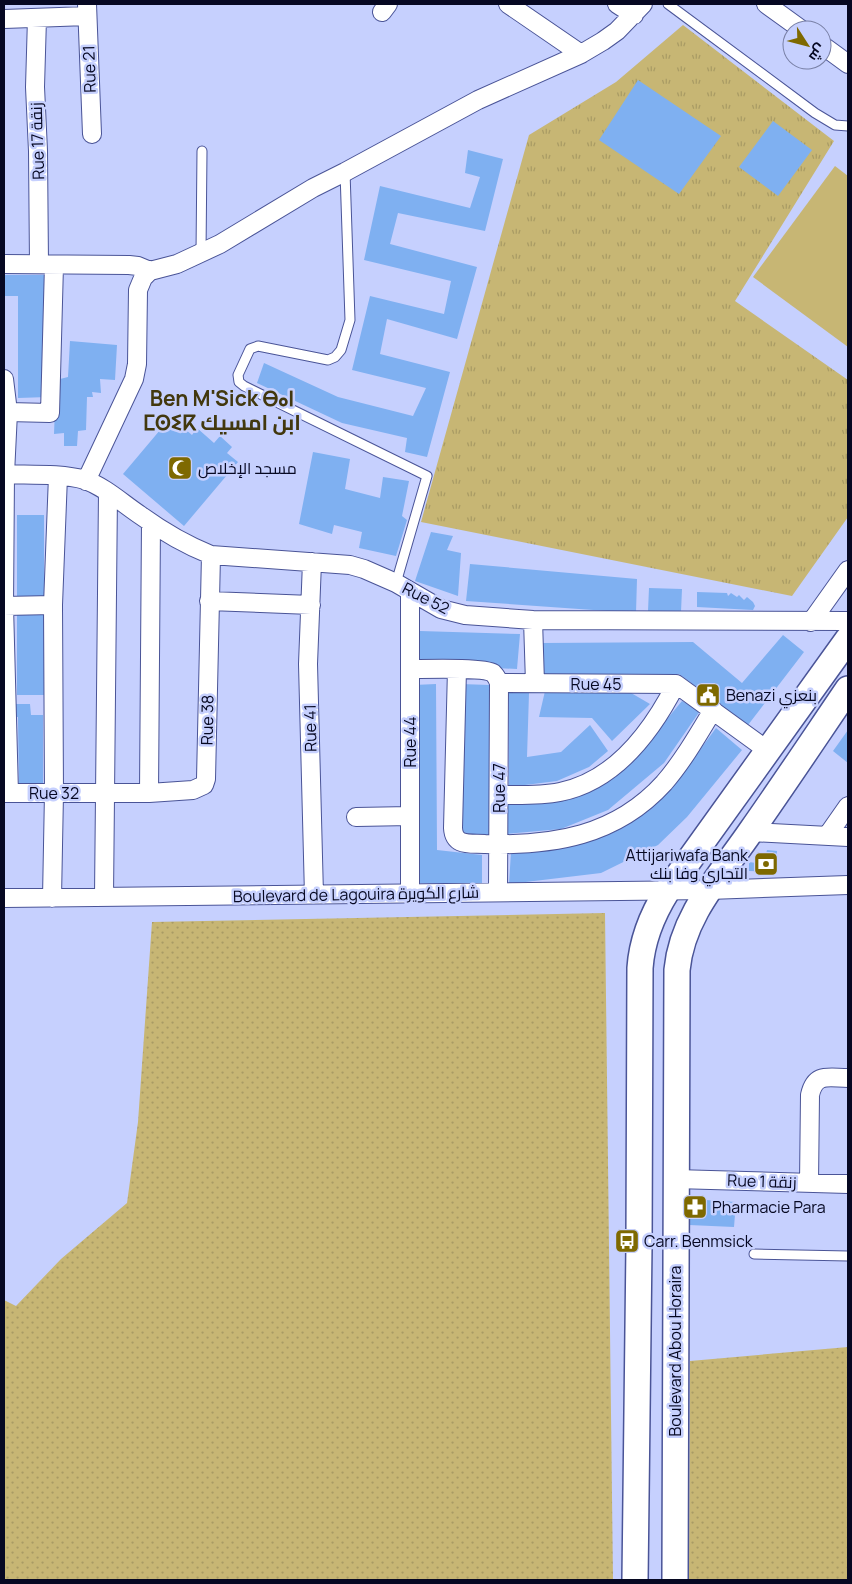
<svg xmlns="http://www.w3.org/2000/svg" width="852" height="1584" font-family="Manrope,Cairo,'Noto Sans Tifinagh',sans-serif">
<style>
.grass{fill:url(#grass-dots)}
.park{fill:url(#park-tufts)}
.garden{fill:#c7b674}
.building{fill:#7fb0f1}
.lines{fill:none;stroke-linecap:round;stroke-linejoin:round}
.lane-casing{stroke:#4a5497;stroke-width:11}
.street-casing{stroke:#4a5497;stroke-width:20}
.secondary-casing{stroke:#4a5497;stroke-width:28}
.lane{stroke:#fff;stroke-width:9}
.street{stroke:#fff;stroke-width:18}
.secondary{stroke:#fff;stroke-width:25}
.labels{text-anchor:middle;stroke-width:5;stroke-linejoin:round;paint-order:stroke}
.street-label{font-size:16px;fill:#060822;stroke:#c6d0fe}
.poi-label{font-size:16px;fill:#060822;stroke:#c6d0fe;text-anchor:start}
.district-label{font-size:21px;font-weight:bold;fill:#42380e;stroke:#c6d0fe}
</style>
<defs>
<pattern id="grass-dots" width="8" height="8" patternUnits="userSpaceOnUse" patternTransform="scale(1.25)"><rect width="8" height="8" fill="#c7b674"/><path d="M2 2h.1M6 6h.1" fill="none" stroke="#a99b64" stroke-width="1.8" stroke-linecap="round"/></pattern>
<pattern id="park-tufts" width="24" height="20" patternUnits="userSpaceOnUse" patternTransform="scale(1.25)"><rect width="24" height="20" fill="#c7b674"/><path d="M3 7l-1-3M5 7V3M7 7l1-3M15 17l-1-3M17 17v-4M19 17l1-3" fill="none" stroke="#a99b64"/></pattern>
</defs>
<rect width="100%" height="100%" fill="#c6d0fe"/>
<path class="grass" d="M 605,913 L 613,1580 L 4,1580 L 4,1300 L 16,1306 L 61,1259 L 127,1203 L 138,1122 L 152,922 Z
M 848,1347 L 848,1580 L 689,1580 L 690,1361 Z"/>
<path class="park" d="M 683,25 L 834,141 L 735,301 L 848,380 L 848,517 L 792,596 L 421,522 L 529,135 L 616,82 Z"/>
<path class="garden" d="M 835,166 L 848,176 L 848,347 L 753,277 Z"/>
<path class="building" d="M 638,80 L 721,136 L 679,194 L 599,140 Z
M 773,121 L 812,150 L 778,196 L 739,167 Z
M 468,150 L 503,159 L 485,231 L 398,213 L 390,244 L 477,267 L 457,339 L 387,319 L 380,354 L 450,372 L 427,457 L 405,452 L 407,438 L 342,423 L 257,383 L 264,363 L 338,397 L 413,416 L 426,388 L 352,370 L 370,296 L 444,314 L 451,281 L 364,260 L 380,186 L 470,208 L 480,177 L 465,173 Z
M 4,275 L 54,275 L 48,397 L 18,398 L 18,296 L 4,296 Z
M 70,341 L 117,345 L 115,380 L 100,379 L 101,393 L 92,392 L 93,397 L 87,397 L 86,430 L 78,431 L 77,446 L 64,446 L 64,433 L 54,434 L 56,380 L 68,377 Z
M 171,417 L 192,435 L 197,428 L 214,443 L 220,436 L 232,447 L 227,453 L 238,462 L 184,526 L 123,474 Z
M 313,452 L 350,459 L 345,489 L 380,498 L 383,477 L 409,481 L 402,516 L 407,520 L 396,556 L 359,548 L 362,532 L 334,525 L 332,534 L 299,524 Z
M 17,515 L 44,515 L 44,599 L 17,600 Z
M 431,532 L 453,536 L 447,550 L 461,553 L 458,596 L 415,581 Z
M 470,564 L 637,579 L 636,613 L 466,601 Z
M 649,588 L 682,589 L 681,612 L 648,611 Z
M 697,592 L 727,593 L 728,596 L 731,593 L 737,597 L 739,595 L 744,600 L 747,597 L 753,602 L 755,606 L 753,610 L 697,607 Z
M 17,609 L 45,609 L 45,695 L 17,695 Z
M 420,631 L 520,634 L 517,669 L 415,664 Z
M 783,635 L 804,652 L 748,725 L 679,674 L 539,676 L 542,643 L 693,642 L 742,683 Z
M 436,684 L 437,850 L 482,855 L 482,884 L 416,883 L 414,685 Z
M 460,684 L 490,685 L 495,838 L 461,832 Z
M 509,686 L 529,693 L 527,757 L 561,752 L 590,725 L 608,751 L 589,767 L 557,781 L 509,787 Z
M 626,690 L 650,704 L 612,741 L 592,718 L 539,717 L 545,691 Z
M 682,701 L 700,711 L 664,763 L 608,810 L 561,829 L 506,834 L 508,802 L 558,800 L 637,755 Z
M 14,704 L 30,704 L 31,715 L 43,715 L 43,788 L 19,789 L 18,717 L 14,717 Z
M 716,728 L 742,750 L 687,817 L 658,845 L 601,873 L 509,884 L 511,852 L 631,815 L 688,766 Z
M 848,730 L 848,763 L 833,751 Z
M 767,850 L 777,851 L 776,872 L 749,871 L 749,862 L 756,863 L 756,859 L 761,859 L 762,854 L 766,854 Z
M 690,1199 L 736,1202 L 734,1227 L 689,1225 Z"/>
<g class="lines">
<defs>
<path id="lane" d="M 668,4 L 815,113 L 835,125 L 848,126
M 345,172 L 350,320 L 341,350 L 335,357 L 328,360 L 258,346 L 250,349 L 238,375 L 239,382 L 244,386 L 427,476 L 396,583
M 201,253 L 202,151
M 754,1254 L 848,1256"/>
<path id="street" d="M 87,4 L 92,134
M 508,4 L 581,54
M 617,4 L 634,15
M 766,4 L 802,30
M 382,12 L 388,4
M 37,18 L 35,87 L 38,151 L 39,264
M 4,19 L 87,16
M 822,45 L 848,64
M 4,264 L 129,265 L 138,266 L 150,271
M 4,379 L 8,412 L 5,474 L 4,606 L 9,793
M 8,412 L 50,413 L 54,265
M 4,474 C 29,475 61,473 85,480 C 105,487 122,503 140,515 C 162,531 186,545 211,555 L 350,565 L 364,569 L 396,583 L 441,609 L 465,615 L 533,620 L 848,621
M 86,481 L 134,379 L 137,364 L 138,290 L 143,278 L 150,271 L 177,264 L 220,244 L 313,188 L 345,172 L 478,100 L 581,54 L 603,41 L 617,31 L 643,4
M 312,562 L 308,664 L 314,895
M 209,601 L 311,605
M 4,606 L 53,605
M 533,620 L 535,683
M 811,622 L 848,570
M 410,669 C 424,669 484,667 493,673 C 496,676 498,680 499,683 L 676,684 L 767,750
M 457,669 L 453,828 C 454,847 470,843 485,844 C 553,846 616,836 664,783 C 683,761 698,735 713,710
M 4,793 L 149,793 L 193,790 L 204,785 L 206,779 L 211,555
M 149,793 L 151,523
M 499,795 C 519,795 540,796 560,792 C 615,781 652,731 676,684
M 356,817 L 410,816
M 751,832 L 848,837
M 827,836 L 848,806
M 498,892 L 499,683
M 410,893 L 410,591
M 104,897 L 108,492
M 4,898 L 709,890 L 848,885
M 52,898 L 54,793 L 53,605 L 58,476
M 675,1179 L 848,1184
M 809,1183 L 810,1095 C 815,1072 829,1078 848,1078"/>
<path id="secondary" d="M 635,1580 L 639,1245 L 640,968 C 642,939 652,915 667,891 L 848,639
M 675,1580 L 677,970 C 682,915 721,875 751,831 C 784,784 816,736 848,689"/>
</defs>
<use href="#lane" class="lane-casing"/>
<use href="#street" class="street-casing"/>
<use href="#secondary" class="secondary-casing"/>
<use href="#lane" class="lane"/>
<use href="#street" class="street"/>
<use href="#secondary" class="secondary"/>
</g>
<defs>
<symbol id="mosque-square" viewBox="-11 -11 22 22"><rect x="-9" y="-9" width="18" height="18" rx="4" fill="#7e6900" stroke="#c6d0fe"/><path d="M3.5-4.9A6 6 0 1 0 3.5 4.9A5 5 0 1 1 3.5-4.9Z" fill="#fff"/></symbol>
<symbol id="civic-square" viewBox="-11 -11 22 22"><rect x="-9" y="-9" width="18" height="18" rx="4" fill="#7e6900" stroke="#c6d0fe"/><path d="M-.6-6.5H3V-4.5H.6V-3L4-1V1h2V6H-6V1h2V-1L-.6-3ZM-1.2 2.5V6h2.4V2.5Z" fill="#fff"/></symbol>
<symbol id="bank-square" viewBox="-11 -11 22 22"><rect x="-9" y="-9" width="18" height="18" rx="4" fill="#7e6900" stroke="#c6d0fe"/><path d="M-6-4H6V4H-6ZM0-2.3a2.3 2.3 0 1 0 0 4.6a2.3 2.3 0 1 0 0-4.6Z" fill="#fff"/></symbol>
<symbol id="pharmacy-square" viewBox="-11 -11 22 22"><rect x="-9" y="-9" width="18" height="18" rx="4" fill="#7e6900" stroke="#c6d0fe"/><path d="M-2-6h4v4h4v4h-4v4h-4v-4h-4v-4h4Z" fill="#fff"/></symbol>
<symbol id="bus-square" viewBox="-11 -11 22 22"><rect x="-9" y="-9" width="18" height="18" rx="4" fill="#7e6900" stroke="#c6d0fe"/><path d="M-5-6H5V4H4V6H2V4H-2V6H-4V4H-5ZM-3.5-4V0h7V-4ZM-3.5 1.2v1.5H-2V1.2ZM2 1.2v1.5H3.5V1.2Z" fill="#fff"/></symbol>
</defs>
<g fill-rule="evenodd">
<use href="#mosque-square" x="166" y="454" width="28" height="28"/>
<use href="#civic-square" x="694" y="681" width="28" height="28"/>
<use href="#bank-square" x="752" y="850" width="28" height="28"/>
<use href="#pharmacy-square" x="681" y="1193" width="28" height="28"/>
<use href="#bus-square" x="613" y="1227" width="28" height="28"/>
</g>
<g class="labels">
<g class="street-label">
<text transform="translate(89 69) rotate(-92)" y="6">Rue 21</text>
<text transform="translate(37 141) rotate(-92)" y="6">Rue 17 زنقة</text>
<text transform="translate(426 598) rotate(27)" y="6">Rue 52</text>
<text x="596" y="690">Rue 45</text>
<text transform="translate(207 720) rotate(-89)" y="6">Rue 38</text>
<text transform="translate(310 728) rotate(-91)" y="6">Rue 41</text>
<text transform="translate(410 742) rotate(-90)" y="6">Rue 44</text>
<text transform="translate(499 788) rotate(-90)" y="6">Rue 47</text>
<text x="54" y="799">Rue 32</text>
<text transform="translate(356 894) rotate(-1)" y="6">Boulevard de Lagouira شارع الكويرة</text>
<text transform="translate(762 1181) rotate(2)" y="6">Rue 1 زنقة</text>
<text transform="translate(675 1351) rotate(-90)" y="6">Boulevard Abou Horaira</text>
</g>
<g class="poi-label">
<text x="198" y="474">مسجد الإخلاص</text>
<text x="726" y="701">Benazi بنعزي</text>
<text x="748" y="861" text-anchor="end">Attijariwafa Bank<tspan x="748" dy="18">التجاري وفا بنك</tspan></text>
<text x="712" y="1213">Pharmacie Para</text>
<text x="644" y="1247">Carr. Benmsick</text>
</g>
<g class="district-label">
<text x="222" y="406">Ben M'Sick ⴱⴰⵏ<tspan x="222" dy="24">ⵎⵙⵉⴽ ابن امسيك</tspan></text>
</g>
</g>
<rect width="852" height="1584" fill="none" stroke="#060822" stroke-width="10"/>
<g transform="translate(807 45) rotate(126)"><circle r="24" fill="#c6d0fe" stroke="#7980a6"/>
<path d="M0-4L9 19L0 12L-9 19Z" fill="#7e6900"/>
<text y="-8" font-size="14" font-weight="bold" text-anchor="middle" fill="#060822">ش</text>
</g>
</svg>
